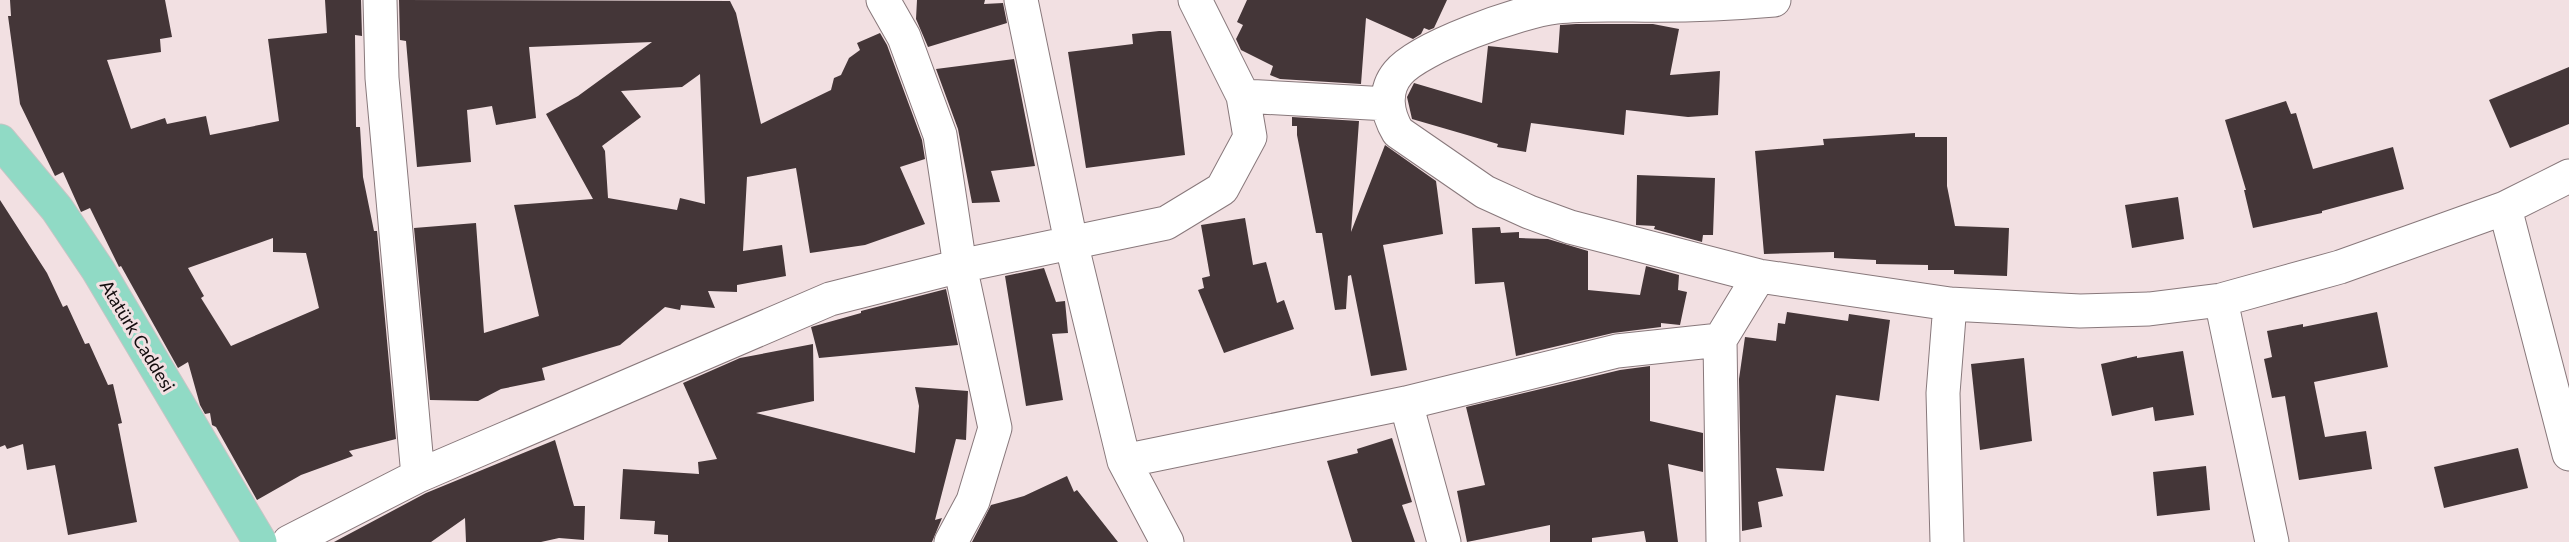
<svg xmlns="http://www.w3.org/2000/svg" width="2569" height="542" font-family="Lato,sans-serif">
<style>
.building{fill:#443638;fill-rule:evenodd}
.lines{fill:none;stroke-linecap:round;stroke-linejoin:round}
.minor-casing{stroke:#88787b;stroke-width:35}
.major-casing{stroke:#c6c5c5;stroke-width:35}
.minor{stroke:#fff;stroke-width:33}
.major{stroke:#90dac5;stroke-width:33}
.labels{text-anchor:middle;stroke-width:6;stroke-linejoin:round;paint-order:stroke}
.street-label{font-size:18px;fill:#130d0e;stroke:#f2e0e2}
</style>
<rect width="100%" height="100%" fill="#f2e0e2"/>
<path class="building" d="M 10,0 L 165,0 L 172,37 L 160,39 L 161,52 L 107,60 L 131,129 L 165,118 L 167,124 L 206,116 L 210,135 L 279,121 L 268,39 L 327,33 L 325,0 L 361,0 L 362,36 L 355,35 L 356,127 L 360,127 L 363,177 L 374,231 L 377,231 L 396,439 L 349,451 L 353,456 L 301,475 L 257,500 L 216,427 L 212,425 L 210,413 L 205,414 L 200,405 L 188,362 L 178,368 L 121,266 L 119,267 L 90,208 L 81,212 L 63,172 L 55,176 L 20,104 L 8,16 L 11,16 ZM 273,238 L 273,252 L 306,253 L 319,308 L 231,346 L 201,298 L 204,296 L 188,268 Z
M 399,0 L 730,1 L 736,13 L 761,124 L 831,90 L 834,78 L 841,75 L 849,58 L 860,50 L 857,43 L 880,33 L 887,45 L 922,140 L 925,159 L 900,167 L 925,224 L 865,245 L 810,253 L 796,168 L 747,177 L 743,251 L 782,245 L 786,276 L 737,285 L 737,292 L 708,291 L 715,308 L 681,305 L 680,310 L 665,307 L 620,345 L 542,368 L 545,380 L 501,389 L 478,401 L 430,400 L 414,228 L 476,223 L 484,333 L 539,316 L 514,205 L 593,199 L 546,114 L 578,96 L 652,42 L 529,47 L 536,118 L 496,125 L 492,106 L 467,110 L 471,162 L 417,167 L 406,41 L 400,40 ZM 700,74 L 705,204 L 680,198 L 677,210 L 608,198 L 605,151 L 602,146 L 641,117 L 621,91 L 682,87 Z
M 917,0 L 985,0 L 984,4 L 1003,3 L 1007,23 L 928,47 L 916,19 Z
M 1247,0 L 1447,0 L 1434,28 L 1429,30 L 1424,28 L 1421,34 L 1413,39 L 1366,18 L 1361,84 L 1280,79 L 1270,75 L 1273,66 L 1241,50 L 1236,39 L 1243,25 L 1237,22 Z
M 1576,24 L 1653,24 L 1679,29 L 1670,75 L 1720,71 L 1718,115 L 1688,117 L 1626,110 L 1624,135 L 1531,123 L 1526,152 L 1497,147 L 1498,144 L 1412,119 L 1407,97 L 1414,83 L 1482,103 L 1488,46 L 1558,53 L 1560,25 Z
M 1159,31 L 1171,31 L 1185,155 L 1086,168 L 1068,52 L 1133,44 L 1132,34 Z
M 1014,59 L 1035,166 L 991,171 L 1000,202 L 972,203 L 958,129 L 936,69 Z
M 2569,67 L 2569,124 L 2510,148 L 2489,100 Z
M 2286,101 L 2291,114 L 2296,113 L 2313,169 L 2393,147 L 2404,189 L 2322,211 L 2322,213 L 2253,228 L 2244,190 L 2246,190 L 2225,120 Z
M 1292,117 L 1359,121 L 1351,232 L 1385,145 L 1436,181 L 1443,234 L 1383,245 L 1407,370 L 1371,376 L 1351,275 L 1348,276 L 1346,309 L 1335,310 L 1322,233 L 1316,233 L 1297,135 L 1297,126 L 1292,126 Z
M 1915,133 L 1915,137 L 1947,137 L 1947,186 L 1955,226 L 2009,228 L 2007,276 L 1954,274 L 1954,270 L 1928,270 L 1928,265 L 1876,264 L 1876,260 L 1834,258 L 1834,252 L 1764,254 L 1755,151 L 1824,145 L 1823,139 Z
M 1637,175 L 1715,178 L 1713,235 L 1703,235 L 1702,242 L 1654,229 L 1655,226 L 1636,225 Z
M 2178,197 L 2184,239 L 2132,248 L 2125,205 Z
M 0,200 L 47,273 L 63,307 L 67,305 L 85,344 L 89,343 L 108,385 L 113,384 L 122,423 L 118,424 L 137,522 L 68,535 L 55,465 L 27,470 L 23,444 L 7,449 L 5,445 L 0,447 Z
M 1245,218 L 1253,265 L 1266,262 L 1277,303 L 1284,300 L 1294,329 L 1224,353 L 1198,290 L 1204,288 L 1202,278 L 1210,276 L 1201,225 Z
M 1500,227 L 1501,233 L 1519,232 L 1519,238 L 1548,239 L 1588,251 L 1588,290 L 1640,295 L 1646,266 L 1679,275 L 1678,290 L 1687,292 L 1680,325 L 1661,323 L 1661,327 L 1613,333 L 1516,356 L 1504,282 L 1475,284 L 1472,228 Z
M 1044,268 L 1056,302 L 1065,301 L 1068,333 L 1052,334 L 1063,400 L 1026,406 L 1005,276 Z
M 946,289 L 958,345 L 819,358 L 811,327 L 861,313 L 861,311 Z
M 1787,312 L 1848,321 L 1849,314 L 1890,320 L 1879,401 L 1836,395 L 1824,471 L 1776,468 L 1783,496 L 1758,502 L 1762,527 L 1742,531 L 1739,379 L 1745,337 L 1776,341 L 1778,323 L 1785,324 Z
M 2377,312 L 2388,367 L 2314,382 L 2325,437 L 2366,431 L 2372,469 L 2299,480 L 2285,396 L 2272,398 L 2264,359 L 2272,357 L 2267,331 L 2303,324 L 2303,327 Z
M 813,344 L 814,401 L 756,413 L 915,453 L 919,406 L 915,387 L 968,391 L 966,440 L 956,439 L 935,520 L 942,518 L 932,542 L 668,542 L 668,535 L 654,534 L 655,521 L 620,519 L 623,469 L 699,474 L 698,462 L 717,459 L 683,383 L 740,358 Z
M 2183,351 L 2194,415 L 2155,421 L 2153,407 L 2112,416 L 2101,364 L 2137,356 L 2137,358 Z
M 2024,358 L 2032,441 L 1980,450 L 1971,364 Z
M 1650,366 L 1650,421 L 1703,433 L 1703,472 L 1668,464 L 1678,542 L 1646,542 L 1644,531 L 1592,538 L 1592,542 L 1550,542 L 1550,525 L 1467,542 L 1457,491 L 1485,485 L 1466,407 L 1620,370 Z
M 1392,438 L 1412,502 L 1402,505 L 1415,542 L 1352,542 L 1327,461 L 1358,453 L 1357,449 Z
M 555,440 L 574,506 L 585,506 L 584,540 L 559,538 L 541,542 L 466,542 L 465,518 L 431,542 L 334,542 L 426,493 Z
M 2518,448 L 2528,488 L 2444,508 L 2434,467 Z
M 2206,466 L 2210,510 L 2157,516 L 2153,472 Z
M 1067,476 L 1074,492 L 1077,490 L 1118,542 L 972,542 L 991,505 L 1024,496 Z"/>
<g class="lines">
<defs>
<path id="minor" d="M 380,0 L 382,78 L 418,476
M 883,0 L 904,37 L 940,135 L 960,266 L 995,428 L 973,501 L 951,542
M 1021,0 L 1071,242 L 1124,461 L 1167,542
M 1774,0 C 1727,4 1680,6 1633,5 C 1607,5 1582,4 1556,7 C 1521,11 1419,47 1398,73 C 1383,91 1387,114 1398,132 L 1485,192 L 1529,212 L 1570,227 L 1759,276 L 1950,304 L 2080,311 L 2149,309 L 2221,300 L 2340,267 L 2505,208 L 2569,176
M 1243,96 L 1388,104
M 2505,208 L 2569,454
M 2221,300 L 2272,542
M 1720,340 L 1723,542
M 1406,403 L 1444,542
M 1124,461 L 1406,403 L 1617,351 L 1720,340 L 1759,276
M 289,542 L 418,476 L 830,299 L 960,266 L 1166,223 L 1222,189 L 1250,137 L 1243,96 L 1195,0
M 1947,542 L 1943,393 L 1950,304"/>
<path id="major" d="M 0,141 L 57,209 L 98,270 L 260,542"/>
</defs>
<use href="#minor" class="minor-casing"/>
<use href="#major" class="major-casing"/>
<use href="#minor" class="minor"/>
<use href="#major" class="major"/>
</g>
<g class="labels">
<g class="street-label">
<text transform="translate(137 336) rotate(59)" y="6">Atatürk Caddesi</text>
</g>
</g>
</svg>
